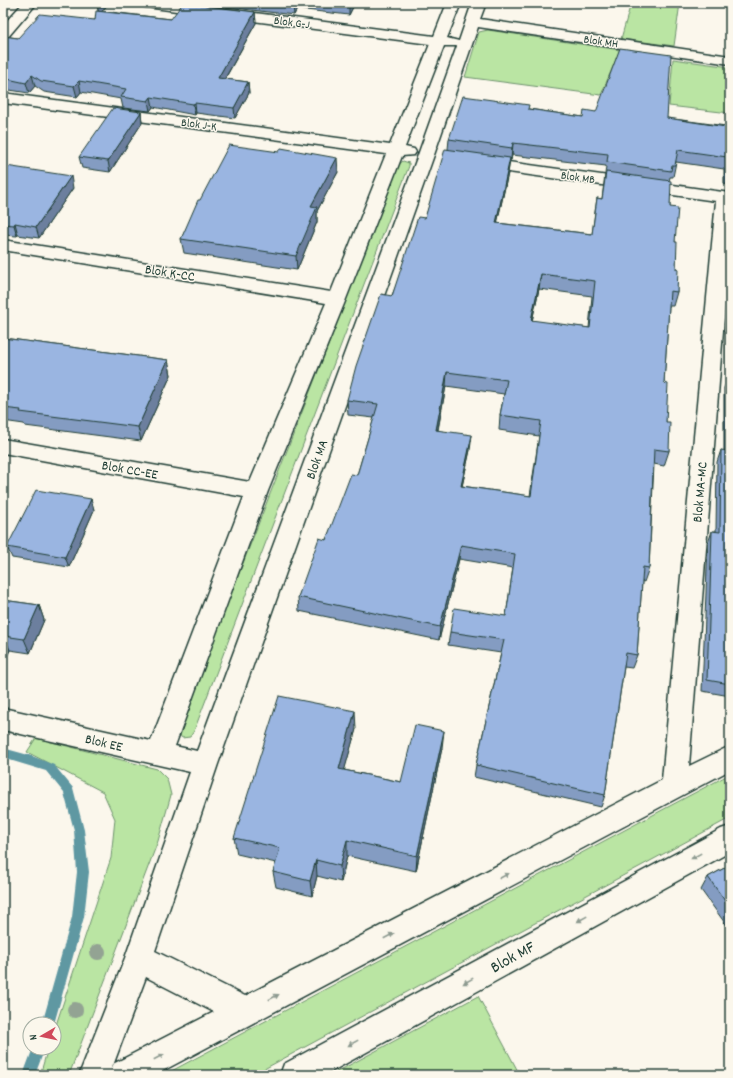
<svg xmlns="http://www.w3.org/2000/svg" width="733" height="1078" font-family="Dekko,sans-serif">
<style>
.green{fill:#bae5a3;stroke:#6c916c}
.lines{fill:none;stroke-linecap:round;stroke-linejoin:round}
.stream{fill:#5f98a2;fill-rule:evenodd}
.minor-casing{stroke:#1f3d34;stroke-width:3}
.minor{fill:#fbf7ec;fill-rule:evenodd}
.tree{fill:#93a393}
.wall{fill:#849cc2;stroke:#1f3d34;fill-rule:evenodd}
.shaded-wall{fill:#6c7f9e;stroke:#1f3d34}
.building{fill:#9ab5e1;stroke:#1f3d34;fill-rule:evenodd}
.oneway{fill:#8d9a90}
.labels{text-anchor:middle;stroke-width:3;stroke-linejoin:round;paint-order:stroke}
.far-street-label{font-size:12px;fill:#1f3d34;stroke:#fbf7ec}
.street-label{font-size:14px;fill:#1f3d34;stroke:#fbf7ec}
.near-street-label{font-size:17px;fill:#1f3d34;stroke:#fbf7ec}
</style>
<rect width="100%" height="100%" fill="#fbf7ec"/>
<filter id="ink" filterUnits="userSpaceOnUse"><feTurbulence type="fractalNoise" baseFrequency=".025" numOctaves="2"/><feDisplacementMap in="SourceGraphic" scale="8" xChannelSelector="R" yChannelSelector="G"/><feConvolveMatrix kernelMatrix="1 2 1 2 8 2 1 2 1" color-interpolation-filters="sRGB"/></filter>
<g filter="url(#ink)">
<path class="green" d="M 631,3 L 680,3 L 674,46 L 621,39 Z
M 488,30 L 620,50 L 601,95 L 465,77 L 479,32 Z
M 673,59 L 730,67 L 730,113 L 669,106 Z
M 403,161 L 409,163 L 409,166 L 194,731 L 190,737 L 182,738 L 179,734 L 179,727 L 399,164 Z
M 36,738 L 157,769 L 167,779 L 171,795 L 158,841 L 69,1075 L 40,1075 L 48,1048 L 54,1048 L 54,1031 L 111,858 L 115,819 L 103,792 L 27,752 Z
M 730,774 L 730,818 L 253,1075 L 164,1075 Z
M 478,996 L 520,1075 L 331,1075 Z"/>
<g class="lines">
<path class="stream" d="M 3,748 L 32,756 L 54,765 L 73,788 L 84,830 L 89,872 L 84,917 L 54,1024 L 42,1024 L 72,917 L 77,872 L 74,830 L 64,793 L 46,771 L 3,758 Z
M 33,1048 L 45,1048 L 35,1075 L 23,1075 Z"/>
<defs>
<path id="minor" d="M 23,3 L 37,3 L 8,37 L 3,38 L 3,25 Z
M 139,3 L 178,3 L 434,36 L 447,3 L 461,3 L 447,38 L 459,41 L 472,3 L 486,3 L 480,19 L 730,56 L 730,64 L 478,27 L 434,155 L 218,764 L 155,951 L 245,996 L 662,780 L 716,201 L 480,168 L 474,166 L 472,163 L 474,160 L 480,158 L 730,193 L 730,241 L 689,766 L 730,746 L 730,770 L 155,1075 L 79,1075 L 125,958 L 190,772 L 3,730 L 3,708 L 151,741 L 244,497 L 3,453 L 3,439 L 250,482 L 326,303 L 3,250 L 3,240 L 331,292 L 386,154 L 3,103 L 3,93 L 390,145 L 430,44 L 146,7 L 141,6 ZM 444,46 L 457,46 L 418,155 L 197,751 L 175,746 L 268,491 L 346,299 L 402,156 L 414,155 L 416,152 L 414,149 L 405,147 ZM 146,977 L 214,1012 L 113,1064 L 111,1071 Z
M 730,826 L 730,852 L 325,1075 L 280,1075 L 284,1064 L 721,829 Z"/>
</defs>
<use href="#minor" class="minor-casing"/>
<use href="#minor" class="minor"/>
</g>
<g class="tree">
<circle cx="98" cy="952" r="8"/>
<circle cx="75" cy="1010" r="8"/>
</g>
<path class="wall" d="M 97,3 L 109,3 L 102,11 L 171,19 L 255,12 L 256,23 L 225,79 L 248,82 L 249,93 L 235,118 L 196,113 L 195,115 L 153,107 L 150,111 L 123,108 L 121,99 L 81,92 L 77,97 L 44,92 L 35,86 L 29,93 L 3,89 L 3,36 L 18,38 L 95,20 L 98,11 Z
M 192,3 L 355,3 L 349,15 L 297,9 L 294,15 Z
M 529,109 L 583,117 L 596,112 L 667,118 L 726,126 L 726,124 L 730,124 L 730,192 L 730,185 L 724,184 L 724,169 L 676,162 L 673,177 L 670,177 L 669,181 L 670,207 L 675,242 L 677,292 L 673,306 L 669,306 L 664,383 L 666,422 L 669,451 L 664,466 L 654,464 L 649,568 L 644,582 L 642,581 L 637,655 L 632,668 L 624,667 L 605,795 L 601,807 L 474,777 L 476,765 L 501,653 L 448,645 L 450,632 L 506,616 L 513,568 L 459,559 L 439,640 L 299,611 L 298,597 L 357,475 L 374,418 L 348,415 L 347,400 L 425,218 L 448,149 L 449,139 ZM 512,155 L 606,166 L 605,174 L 602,199 L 597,198 L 592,234 L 497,223 L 508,173 L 510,160 L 511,160 ZM 539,289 L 592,296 L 589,328 L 532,321 ZM 446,386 L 504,394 L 500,415 L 499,430 L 539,436 L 530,496 L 462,486 L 470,450 L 438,430 Z
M 141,112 L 142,123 L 110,172 L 82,168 L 79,157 Z
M 3,171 L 73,188 L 39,238 L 18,235 L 17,236 L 3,235 Z
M 338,172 L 317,211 L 317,222 L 297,270 L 184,253 L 181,239 L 200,200 Z
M 730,288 L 730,696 L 702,691 L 708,543 L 712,531 L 716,531 L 717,462 L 721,450 L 724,451 L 724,388 L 727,381 L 726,317 L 727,298 Z
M 3,338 L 168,360 L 171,375 L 141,441 L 25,426 L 24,424 L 3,421 Z
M 91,499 L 94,510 L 69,567 L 12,558 L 7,547 Z
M 3,600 L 39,605 L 44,620 L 30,653 L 10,650 L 3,664 Z
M 356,729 L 344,770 L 401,782 L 442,748 L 416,871 L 347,856 L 341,882 L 317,876 L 312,896 L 276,887 L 273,872 L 276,863 L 237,854 L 234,838 Z
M 730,865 L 730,930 L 701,890 L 708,877 Z"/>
<path class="shaded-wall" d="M 98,3 L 109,3 L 99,15 L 97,4 Z
M 294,3 L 297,3 L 297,9 L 294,15 L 293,5 Z
M 350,3 L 355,3 L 349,15 L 349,5 Z
M 255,12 L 256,23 L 219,89 L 218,78 Z
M 32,75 L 35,86 L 29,93 L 26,83 Z
M 79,81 L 81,92 L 77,97 L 74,86 Z
M 248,82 L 249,93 L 235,118 L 234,108 Z
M 151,97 L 153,107 L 150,111 L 148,101 Z
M 195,103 L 196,113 L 195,115 L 193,104 Z
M 141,112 L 142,123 L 110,172 L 108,161 Z
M 513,143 L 512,155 L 511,160 L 512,148 Z
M 337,158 L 338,172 L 317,211 L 317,222 L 297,270 L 296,256 L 311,206 Z
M 510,158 L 508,173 L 494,238 L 496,223 Z
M 71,176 L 73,188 L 39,238 L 36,227 Z
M 15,223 L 18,235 L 17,236 L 14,225 Z
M 541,274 L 539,289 L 529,335 L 531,320 Z
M 168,360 L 171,375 L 141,441 L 138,427 Z
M 447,372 L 446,386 L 435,444 L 436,430 Z
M 472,435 L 470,450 L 459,500 L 461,486 Z
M 91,499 L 94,510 L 69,567 L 65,557 Z
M 461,545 L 459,559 L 439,640 L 440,627 Z
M 39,605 L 44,620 L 30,653 L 24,639 Z
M 4,636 L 10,650 L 3,664 L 3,637 Z
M 355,711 L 356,729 L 340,786 L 339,769 Z
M 444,731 L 442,748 L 416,871 L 417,856 Z
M 347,840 L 347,856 L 341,882 L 340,866 Z
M 316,860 L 317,876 L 312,896 L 310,881 Z"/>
<path class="building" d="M 183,3 L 255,12 L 218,78 L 248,82 L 234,108 L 195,103 L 193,104 L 151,97 L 148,101 L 121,97 L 126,89 L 79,81 L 74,86 L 41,81 L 32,75 L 26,83 L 3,78 L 3,36 L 18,38 L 40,14 L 95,20 L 96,11 L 171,19 Z
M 278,3 L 294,3 L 293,5 Z
M 333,3 L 350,3 L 349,5 Z
M 620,48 L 671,55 L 667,118 L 726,127 L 726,124 L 730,124 L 730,172 L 727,172 L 727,157 L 678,150 L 675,165 L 672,165 L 671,171 L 607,162 L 608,154 L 513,143 L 512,148 L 449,139 L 463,96 L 529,105 L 528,109 L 583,117 L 584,110 L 596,112 Z
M 113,108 L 141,112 L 108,161 L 79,157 Z
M 229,145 L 279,152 L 281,148 L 337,158 L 311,206 L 317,207 L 296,256 L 181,239 L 198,200 L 200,200 Z
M 445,149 L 510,158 L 496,223 L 592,234 L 597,198 L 602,199 L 606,172 L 671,181 L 670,207 L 678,208 L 675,242 L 677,242 L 676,269 L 678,269 L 677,292 L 670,291 L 664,383 L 668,384 L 666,422 L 670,422 L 669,451 L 654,449 L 649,568 L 643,567 L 637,655 L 626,653 L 605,795 L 476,765 L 504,640 L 450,632 L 454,608 L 506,616 L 515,554 L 461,545 L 440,627 L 298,597 L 319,538 L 326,540 L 351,474 L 357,475 L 378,404 L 347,400 L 356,366 L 381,294 L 392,296 L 418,217 L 425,218 ZM 541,274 L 595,281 L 590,328 L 531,320 ZM 447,372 L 507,380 L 500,415 L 541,421 L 531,496 L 461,486 L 472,435 L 436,430 Z
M 6,166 L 71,176 L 36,227 L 15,223 L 14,225 L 3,224 L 3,171 Z
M 730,296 L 730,335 L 729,304 Z
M 3,338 L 168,360 L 138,427 L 20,412 L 21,410 L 3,408 Z
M 728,376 L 730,377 L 730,684 L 707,680 L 712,531 L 720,532 L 721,450 L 728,451 Z
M 36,490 L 91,499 L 65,557 L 7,547 Z
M 3,600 L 39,605 L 24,639 L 4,636 L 3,637 Z
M 279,696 L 355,711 L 339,769 L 401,782 L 415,725 L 444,731 L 417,856 L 347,840 L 340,866 L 316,860 L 310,881 L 273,872 L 280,848 L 234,838 Z
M 730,865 L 730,908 L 708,877 Z"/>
<defs><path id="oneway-solid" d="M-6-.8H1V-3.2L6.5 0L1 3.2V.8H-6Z"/></defs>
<g class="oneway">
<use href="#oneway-solid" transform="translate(696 856) rotate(151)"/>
<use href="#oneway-solid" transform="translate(504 876) rotate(-28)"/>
<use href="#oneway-solid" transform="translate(582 919) rotate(151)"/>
<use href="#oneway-solid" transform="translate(389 936) rotate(-28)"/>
<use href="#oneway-solid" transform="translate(468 981) rotate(151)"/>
<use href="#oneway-solid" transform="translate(274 997) rotate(-28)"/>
<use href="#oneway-solid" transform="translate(353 1043) rotate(151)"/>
<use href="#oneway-solid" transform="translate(159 1057) rotate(-28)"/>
</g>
</g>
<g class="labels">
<g class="far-street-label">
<text transform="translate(292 22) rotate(7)" y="4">Blok G-J</text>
<text transform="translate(601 41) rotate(8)" y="4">Blok MH</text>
<text transform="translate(199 124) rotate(7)" y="4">Blok J-K</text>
<text transform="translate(578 177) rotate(8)" y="4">Blok MB</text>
</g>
<g class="street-label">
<text transform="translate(170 272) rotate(9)" y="5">Blok K-CC</text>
<text transform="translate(316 459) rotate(-70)" y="5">Blok MA</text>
<text transform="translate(130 469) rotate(10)" y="5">Blok CC-EE</text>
<text transform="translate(699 492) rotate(-85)" y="5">Blok MA-MC</text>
<text transform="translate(104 742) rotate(13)" y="5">Blok EE</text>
</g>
<g class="near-street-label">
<text transform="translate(512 956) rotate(-29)" y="6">Blok MF</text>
</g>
</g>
<rect width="733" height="1078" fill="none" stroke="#fbf7ec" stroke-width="16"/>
<rect x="8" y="8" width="717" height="1062" fill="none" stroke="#1f3d34" stroke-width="1.5" filter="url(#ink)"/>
<g transform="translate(42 1036) rotate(261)"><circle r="19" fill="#fbf7ec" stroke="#a3ada2"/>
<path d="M0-3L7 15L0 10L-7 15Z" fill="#d1495b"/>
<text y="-6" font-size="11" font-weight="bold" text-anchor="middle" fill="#1f3d34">N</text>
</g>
</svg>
